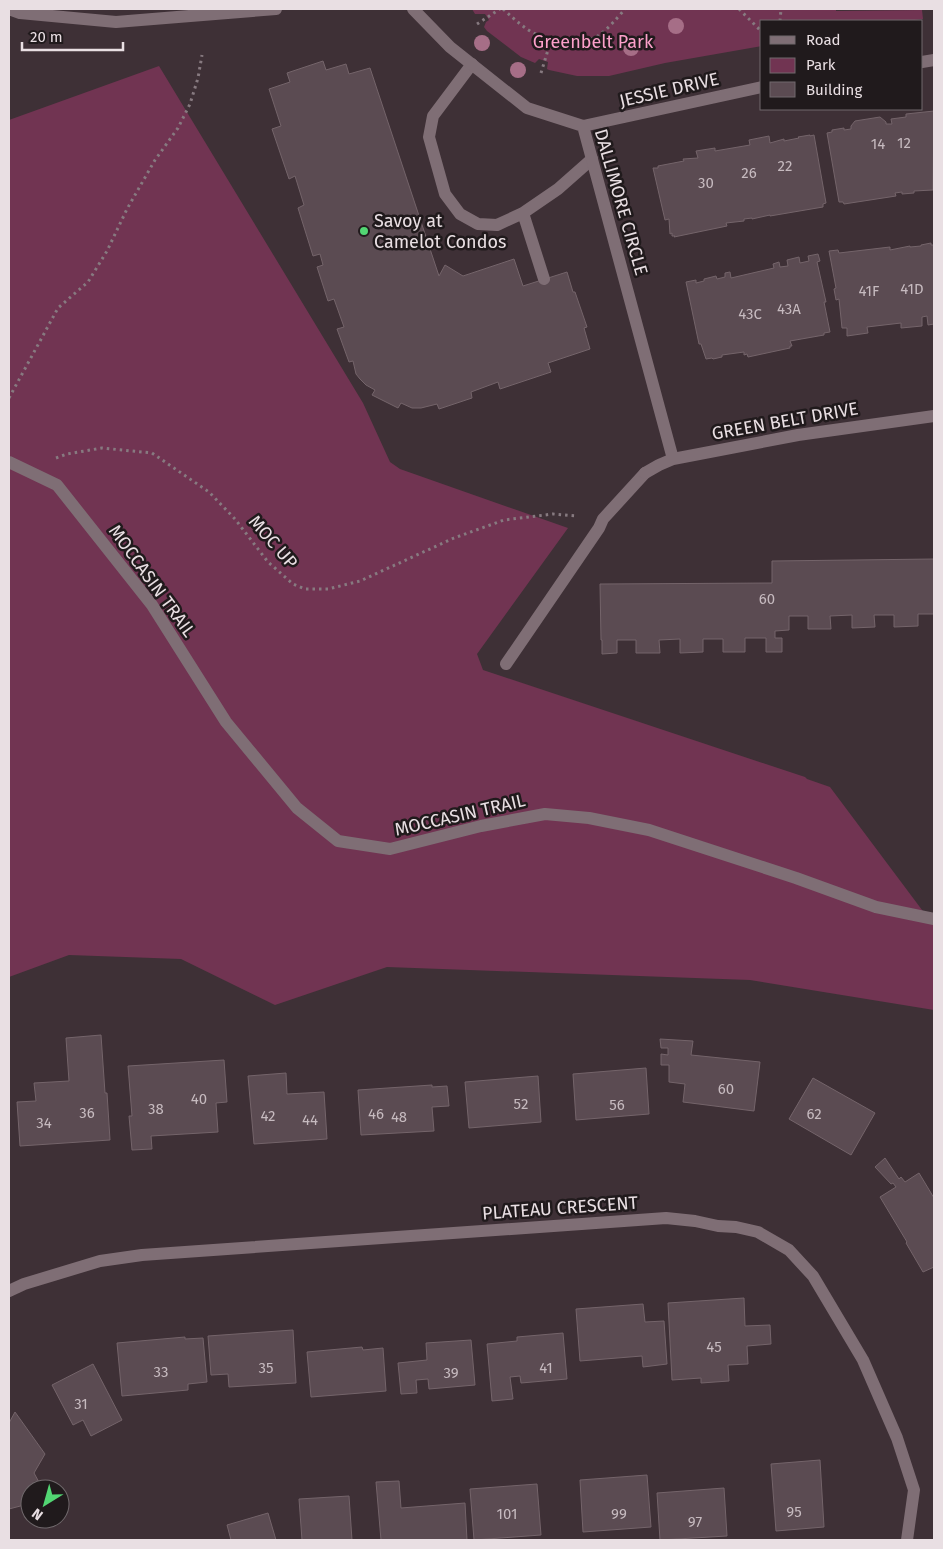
<svg xmlns="http://www.w3.org/2000/svg" width="943" height="1549" font-family="'Fira Sans',sans-serif">
<style>
.green{fill:#713452}
.building{fill:#5b4b52;stroke:#74646a}
.lines{fill:none;stroke-linecap:round;stroke-linejoin:round}
.path{stroke:#877a80;stroke-width:3;stroke-dasharray:2.5 4;stroke-linecap:butt}
.lane{stroke:#7f6e75;stroke-width:12}
.street{stroke:#7f6e75;stroke-width:12}
.tree{fill:#a66e87}
.poi-dot{fill:#52d673;stroke:#201a1c;stroke-width:2}
.labels{text-anchor:middle;stroke-width:5;stroke-linejoin:round;paint-order:stroke}
.number-label{font-size:15px;fill:#c6babf}
.park-label{font-size:18px;fill:#fca0ca;stroke:#201a1c}
.street-label{font-size:18px;fill:#e9dfe3;stroke:#201a1c}
.poi-label{font-size:18px;fill:#e9dfe3;stroke:#201a1c;text-anchor:start}
</style>
<rect width="100%" height="100%" fill="#3e3036"/>
<path class="green" d="M 472,9 L 836,9 L 836,11 L 922,10 L 923,19 L 907,21 L 762,21 L 762,46 L 665,63 L 609,76 L 577,76 L 549,70 L 547,69 L 548,62 L 539,59 L 535,63 L 521,57 L 487,31 L 484,27 L 486,22 L 489,20 L 485,14 L 475,14 Z
M 159,66 L 363,403 L 390,462 L 400,469 L 568,528 L 477,654 L 483,670 L 805,777 L 807,779 L 830,787 L 934,926 L 934,1010 L 750,980 L 387,967 L 275,1005 L 181,959 L 69,955 L 9,977 L 9,120 Z"/>
<path class="building" d="M 323,61 L 326,70 L 346,64 L 349,74 L 370,68 L 439,276 L 445,265 L 463,276 L 514,259 L 523,286 L 567,272 L 573,292 L 575,292 L 587,327 L 584,328 L 590,349 L 548,363 L 551,372 L 500,389 L 498,382 L 471,392 L 472,398 L 439,409 L 437,404 L 421,408 L 412,408 L 401,403 L 398,408 L 372,395 L 375,390 L 366,385 L 360,379 L 356,374 L 353,361 L 349,362 L 337,329 L 344,327 L 334,299 L 328,301 L 317,267 L 323,265 L 320,254 L 313,256 L 298,208 L 304,205 L 295,176 L 289,179 L 272,129 L 281,126 L 269,89 L 290,82 L 287,73 Z
M 934,111 L 933,190 L 914,191 L 914,193 L 902,194 L 902,192 L 895,193 L 896,196 L 844,204 L 843,202 L 839,202 L 827,133 L 832,132 L 832,130 L 844,128 L 844,130 L 851,129 L 851,126 L 855,121 L 880,117 L 886,122 L 886,124 L 892,124 L 891,119 L 906,117 L 906,114 Z
M 810,135 L 810,136 L 814,135 L 826,203 L 823,204 L 823,207 L 770,216 L 770,215 L 752,219 L 752,218 L 744,219 L 744,221 L 726,223 L 727,226 L 674,237 L 675,236 L 672,236 L 672,233 L 670,234 L 669,219 L 665,220 L 653,168 L 658,168 L 658,166 L 684,161 L 683,159 L 698,158 L 696,151 L 715,148 L 715,151 L 750,145 L 749,140 L 769,136 L 770,143 L 784,139 L 784,141 L 799,138 L 798,137 Z
M 931,243 L 931,245 L 934,245 L 934,324 L 928,325 L 927,316 L 922,317 L 922,326 L 901,328 L 901,323 L 867,327 L 868,333 L 847,336 L 847,328 L 842,328 L 839,299 L 836,300 L 834,289 L 836,288 L 829,251 L 838,250 L 839,253 L 890,247 L 890,250 L 910,246 L 910,247 L 921,246 L 921,245 Z
M 818,254 L 820,261 L 817,262 L 826,302 L 824,302 L 830,332 L 824,333 L 824,335 L 790,341 L 792,346 L 790,346 L 790,348 L 748,357 L 747,354 L 744,355 L 744,352 L 722,355 L 722,357 L 713,359 L 712,358 L 706,359 L 701,344 L 699,344 L 686,282 L 696,280 L 696,283 L 704,281 L 704,279 L 716,276 L 717,279 L 725,277 L 725,273 L 730,272 L 731,278 L 774,268 L 773,264 L 779,262 L 780,267 L 788,266 L 787,260 L 799,257 L 800,263 L 809,261 L 808,256 Z
M 934,559 L 934,614 L 918,614 L 918,626 L 894,627 L 894,615 L 874,615 L 875,627 L 852,628 L 852,615 L 830,616 L 831,629 L 808,629 L 808,616 L 789,616 L 789,630 L 775,631 L 775,638 L 782,638 L 782,652 L 766,652 L 766,638 L 745,638 L 745,652 L 723,652 L 723,639 L 703,639 L 703,652 L 680,653 L 680,639 L 659,640 L 660,653 L 636,653 L 636,640 L 617,640 L 617,653 L 602,654 L 602,640 L 601,640 L 600,584 L 772,583 L 772,561 Z
M 101,1035 L 105,1093 L 107,1093 L 110,1140 L 20,1146 L 17,1102 L 36,1101 L 34,1083 L 69,1081 L 66,1038 Z
M 660,1039 L 693,1041 L 691,1055 L 760,1062 L 754,1111 L 683,1102 L 685,1084 L 669,1082 L 669,1065 L 661,1065 L 661,1054 L 668,1055 L 668,1048 L 661,1048 Z
M 224,1060 L 227,1102 L 216,1103 L 218,1132 L 151,1136 L 152,1149 L 132,1150 L 129,1116 L 132,1116 L 128,1066 Z
M 646,1068 L 649,1114 L 576,1120 L 573,1074 Z
M 286,1073 L 287,1094 L 324,1092 L 327,1139 L 254,1144 L 248,1076 Z
M 538,1076 L 541,1122 L 469,1128 L 465,1082 Z
M 813,1078 L 875,1113 L 851,1155 L 789,1119 Z
M 432,1085 L 432,1087 L 447,1086 L 449,1106 L 432,1107 L 434,1131 L 361,1135 L 358,1090 Z
M 885,1158 L 899,1179 L 901,1177 L 905,1182 L 919,1173 L 934,1198 L 934,1267 L 923,1272 L 906,1243 L 907,1242 L 880,1197 L 896,1187 L 893,1183 L 891,1184 L 875,1167 Z
M 744,1298 L 745,1326 L 770,1325 L 771,1344 L 747,1346 L 748,1364 L 728,1365 L 729,1381 L 701,1383 L 701,1378 L 672,1380 L 668,1303 Z
M 643,1304 L 645,1322 L 664,1321 L 667,1364 L 643,1367 L 642,1356 L 580,1361 L 576,1309 Z
M 293,1330 L 296,1383 L 229,1387 L 228,1374 L 211,1375 L 208,1336 Z
M 563,1333 L 567,1379 L 521,1383 L 520,1376 L 510,1377 L 513,1399 L 492,1401 L 487,1344 L 517,1341 L 517,1337 Z
M 185,1337 L 185,1339 L 203,1338 L 207,1382 L 188,1384 L 188,1390 L 122,1396 L 117,1343 Z
M 471,1340 L 475,1385 L 429,1389 L 428,1379 L 416,1380 L 417,1393 L 401,1394 L 398,1363 L 427,1360 L 426,1343 Z
M 362,1347 L 363,1350 L 383,1348 L 386,1391 L 311,1397 L 307,1352 Z
M 93,1364 L 122,1420 L 91,1436 L 83,1420 L 73,1425 L 52,1385 Z
M 15,1412 L 45,1454 L 34,1473 L 40,1484 L 37,1489 L 30,1489 L 30,1500 L 28,1504 L 9,1509 L 9,1423 Z
M 820,1460 L 824,1527 L 776,1531 L 771,1464 Z
M 647,1475 L 651,1527 L 583,1532 L 580,1480 Z
M 399,1481 L 401,1508 L 465,1503 L 467,1540 L 381,1540 L 376,1482 Z
M 537,1484 L 541,1535 L 474,1540 L 470,1489 Z
M 724,1488 L 727,1536 L 660,1540 L 657,1493 Z
M 349,1496 L 352,1540 L 302,1540 L 299,1499 Z
M 268,1513 L 276,1540 L 230,1540 L 231,1540 L 227,1525 Z"/>
<g class="lines">
<path class="path" d="M 503,9 C 528,32 543,44 578,40 C 583,39 590,40 594,38 C 604,34 618,17 625,9
M 739,9 L 762,32
M 780,21 L 781,9
M 477,24 L 500,9
M 541,73 L 551,40
M 9,398 L 58,308 L 88,282 L 107,251 L 127,209 L 155,160 L 178,128 L 190,104 L 198,78 L 202,55
M 56,458 L 67,454 L 102,448 L 152,453 L 209,492 L 235,519 L 268,562 L 293,584 L 305,589 L 328,589 L 360,581 L 454,538 L 504,520 L 553,514 L 578,516"/>
<path class="lane" d="M 472,64 L 433,116 L 429,137 L 445,194 L 460,214 L 478,224 L 497,225 L 523,213 L 558,189 L 592,159
M 523,213 L 544,279
M 9,462 L 57,485 L 152,605 L 226,722 L 297,808 L 338,841 L 390,849 L 481,826 L 545,814 L 589,818 L 649,830 L 796,878 L 876,907 L 934,919
M 506,664 L 599,528 L 603,519 L 645,473"/>
<path class="street" d="M 9,9 L 20,13 L 116,22 L 276,9
M 413,9 L 450,47 L 527,108 L 583,126 L 762,87
M 922,62 L 934,60
M 583,126 L 673,459
M 645,473 L 659,465 L 673,459 L 798,435 L 934,416
M 9,1291 L 24,1284 L 100,1261 L 142,1255 L 666,1218 L 695,1221 L 718,1226 L 736,1227 L 758,1232 L 789,1250 L 813,1276 L 863,1360 L 897,1438 L 914,1490 L 907,1540"/>
</g>
<g class="tree">
<circle cx="676" cy="26" r="8"/>
<circle cx="482" cy="43" r="8"/>
<circle cx="631" cy="48" r="8"/>
<circle cx="518" cy="70" r="8"/>
</g>
<circle class="poi-dot" cx="364" cy="231" r="5"/>
<g class="labels">
<g class="number-label">
<text x="904" y="148">12</text>
<text x="878" y="149">14</text>
<text x="785" y="171">22</text>
<text x="749" y="178">26</text>
<text x="706" y="188">30</text>
<text x="912" y="294">41D</text>
<text x="869" y="296">41F</text>
<text x="789" y="314">43A</text>
<text x="750" y="319">43C</text>
<text x="767" y="604">60</text>
<text x="726" y="1094">60</text>
<text x="199" y="1104">40</text>
<text x="521" y="1109">52</text>
<text x="617" y="1110">56</text>
<text x="156" y="1114">38</text>
<text x="87" y="1118">36</text>
<text x="376" y="1119">46</text>
<text x="814" y="1119">62</text>
<text x="268" y="1121">42</text>
<text x="399" y="1122">48</text>
<text x="310" y="1125">44</text>
<text x="44" y="1128">34</text>
<text x="714" y="1352">45</text>
<text x="266" y="1373">35</text>
<text x="546" y="1373">41</text>
<text x="161" y="1377">33</text>
<text x="451" y="1378">39</text>
<text x="81" y="1409">31</text>
<text x="794" y="1517">95</text>
<text x="507" y="1519">101</text>
<text x="619" y="1519">99</text>
<text x="695" y="1527">97</text>
</g>
<g class="park-label">
<text x="593" y="48">Greenbelt Park</text>
</g>
<g class="street-label">
<text transform="translate(669 90) rotate(-13)" y="6">JESSIE DRIVE</text>
<text transform="translate(621 202) rotate(74)" y="6">DALLIMORE CIRCLE</text>
<text transform="translate(785 421) rotate(-10)" y="6">GREEN BELT DRIVE</text>
<text transform="translate(273 542) rotate(49)" y="6">MOC UP</text>
<text transform="translate(152 581) rotate(54)" y="6">MOCCASIN TRAIL</text>
<text transform="translate(460 815) rotate(-13)" y="6">MOCCASIN TRAIL</text>
<text transform="translate(560 1208) rotate(-4)" y="6">PLATEAU CRESCENT</text>
</g>
<g class="poi-label">
<text x="374" y="227">Savoy at<tspan x="374" dy="21">Camelot Condos</tspan></text>
</g>
</g>
<rect width="943" height="1549" fill="none" stroke="#e9dfe3" stroke-width="20"/>
<rect x="760" y="20" width="162" height="90" fill="#201a1c" stroke="#70696c"/>
<rect x="770" y="36" width="25" height="8" fill="#7f6e75" stroke="#70696c"/>
<text x="806" y="45" font-size="15" fill="#e9dfe3">Road</text>
<rect x="770" y="58" width="25" height="15" fill="#713452" stroke="#70696c"/>
<text x="806" y="70" font-size="15" fill="#e9dfe3">Park</text>
<rect x="770" y="82" width="25" height="15" fill="#5b4b52" stroke="#70696c"/>
<text x="806" y="95" font-size="15" fill="#e9dfe3">Building</text>
<g transform="translate(45 1504) rotate(217)"><circle r="24" fill="#201a1c" stroke="#70696c"/>
<path d="M0-4L9 19L0 12L-9 19Z" fill="#52d673"/>
<text y="-8" font-size="14" font-weight="bold" text-anchor="middle" fill="#e9dfe3">N</text>
</g>
<path d="M22 42v8h101v-8" fill="none" stroke="#e9dfe3" stroke-width="2.5"/>
<text x="30" y="42" font-size="15" fill="#e9dfe3" stroke="#201a1c" stroke-width="4" paint-order="stroke">20 m</text>
</svg>
